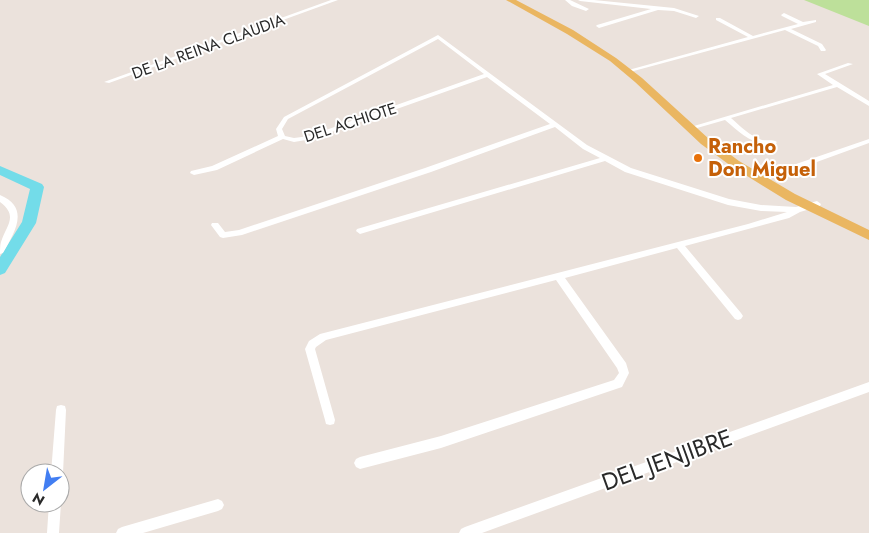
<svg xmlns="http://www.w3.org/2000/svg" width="869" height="533" font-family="Jost,sans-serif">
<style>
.green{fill:#bde09a}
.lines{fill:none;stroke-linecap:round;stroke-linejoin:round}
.river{fill:#73dce9;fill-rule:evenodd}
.street{fill:#fff;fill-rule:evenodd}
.primary{fill:#eab661;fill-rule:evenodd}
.food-dot{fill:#e8710a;stroke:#fff;stroke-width:2}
.labels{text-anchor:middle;stroke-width:4;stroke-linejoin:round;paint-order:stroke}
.far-street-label{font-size:16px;fill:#292929;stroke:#fff}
.food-label{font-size:20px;font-weight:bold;fill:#c56008;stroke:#fff;text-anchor:start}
.near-street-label{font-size:24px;fill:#292929;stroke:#fff}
</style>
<rect width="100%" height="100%" fill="#ebe2dc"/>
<path class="green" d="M 804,0 L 869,0 L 869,26 Z"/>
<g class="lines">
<path class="river" d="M 0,166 L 42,184 L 44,187 L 36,223 L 5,273 L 0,275 L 0,257 L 22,222 L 30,189 L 0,175 Z"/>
<path class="street" d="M 331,0 L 338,0 L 109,83 L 104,82 Z
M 565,0 L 570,0 L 589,9 L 586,11 L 572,6 Z
M 578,0 L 594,0 L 674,8 L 699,16 L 696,18 L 674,11 L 658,10 L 599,28 L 596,26 L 597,25 L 651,9 L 580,1 Z
M 784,13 L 803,22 L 816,20 L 816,22 L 791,29 L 822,44 L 826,50 L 825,51 L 821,51 L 818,46 L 785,30 L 630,72 L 625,71 L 748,37 L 716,20 L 716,18 L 720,18 L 753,36 L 798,24 L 782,16 L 781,15 Z
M 438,35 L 587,145 L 631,168 L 729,199 L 761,205 L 796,207 L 817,201 L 821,204 L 820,206 L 800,212 L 789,218 L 685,246 L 741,313 L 743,316 L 741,319 L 738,320 L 735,319 L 677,248 L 565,278 L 626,363 L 629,373 L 622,387 L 441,448 L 360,469 L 356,467 L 354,463 L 356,459 L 360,457 L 441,436 L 614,380 L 619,373 L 617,368 L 556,280 L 326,340 L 316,347 L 315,349 L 335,420 L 334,424 L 330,425 L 326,424 L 325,420 L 305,349 L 309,341 L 320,334 L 748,224 L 787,212 L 761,211 L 728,205 L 625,172 L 605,161 L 360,234 L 356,231 L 357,229 L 600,158 L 583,149 L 555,127 L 431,172 L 242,235 L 223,238 L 220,237 L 211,225 L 212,223 L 218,223 L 225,232 L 239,230 L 425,168 L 550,124 L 487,77 L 312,139 L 294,142 L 283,139 L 217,170 L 194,175 L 190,173 L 191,171 L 212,166 L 278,136 L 276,129 L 284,117 ZM 438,39 L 484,74 L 309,136 L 294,138 L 285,136 L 282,129 L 288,119 Z
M 848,63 L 853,64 L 825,74 L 869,101 L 869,106 L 837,87 L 731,118 C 740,126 750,136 762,140 C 768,141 772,139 777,142 L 776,143 C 754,148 741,133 725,120 L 697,128 L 694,126 L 833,85 L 817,74 Z
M 869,139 L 869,143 L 770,179 L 767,179 L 763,177 L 764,175 Z
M 0,195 C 31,208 14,233 3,253 L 0,254 C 0,250 0,245 1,242 C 6,226 19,216 0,202 Z
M 869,382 L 869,392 L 482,533 L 459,533 L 461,529 L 465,527 Z
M 61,405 L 65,406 L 66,410 L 63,473 L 60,478 L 60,473 L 51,473 L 56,410 L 57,406 Z
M 218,499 L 222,501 L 224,505 L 222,509 L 218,511 L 143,533 L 116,533 L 118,529 L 122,527 Z
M 60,500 L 61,503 L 59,533 L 47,533 L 49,503 L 60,503 Z"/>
<path class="primary" d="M 506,0 L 516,0 L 573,30 L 616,58 L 642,78 L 709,139 L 739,161 L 795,194 L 869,230 L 869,240 L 786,200 L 731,166 L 701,144 L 635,82 L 610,61 L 567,34 Z"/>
</g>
<circle class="food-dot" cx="698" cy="158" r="5"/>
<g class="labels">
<g class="far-street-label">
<text transform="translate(208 46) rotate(-20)" y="6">DE LA REINA CLAUDIA</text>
<text transform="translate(350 122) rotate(-18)" y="6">DEL ACHIOTE</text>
</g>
<g class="food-label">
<text x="708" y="153">Rancho<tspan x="708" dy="23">Don Miguel</tspan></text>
</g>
<g class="near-street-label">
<text transform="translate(667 460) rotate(-20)" y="8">DEL JENJIBRE</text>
</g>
</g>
<g transform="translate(45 488) rotate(211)"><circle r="24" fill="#ffffff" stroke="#a9a9a9"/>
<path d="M0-4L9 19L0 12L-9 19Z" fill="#427ef2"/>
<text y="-8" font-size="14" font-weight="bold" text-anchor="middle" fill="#292929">N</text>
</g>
</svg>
